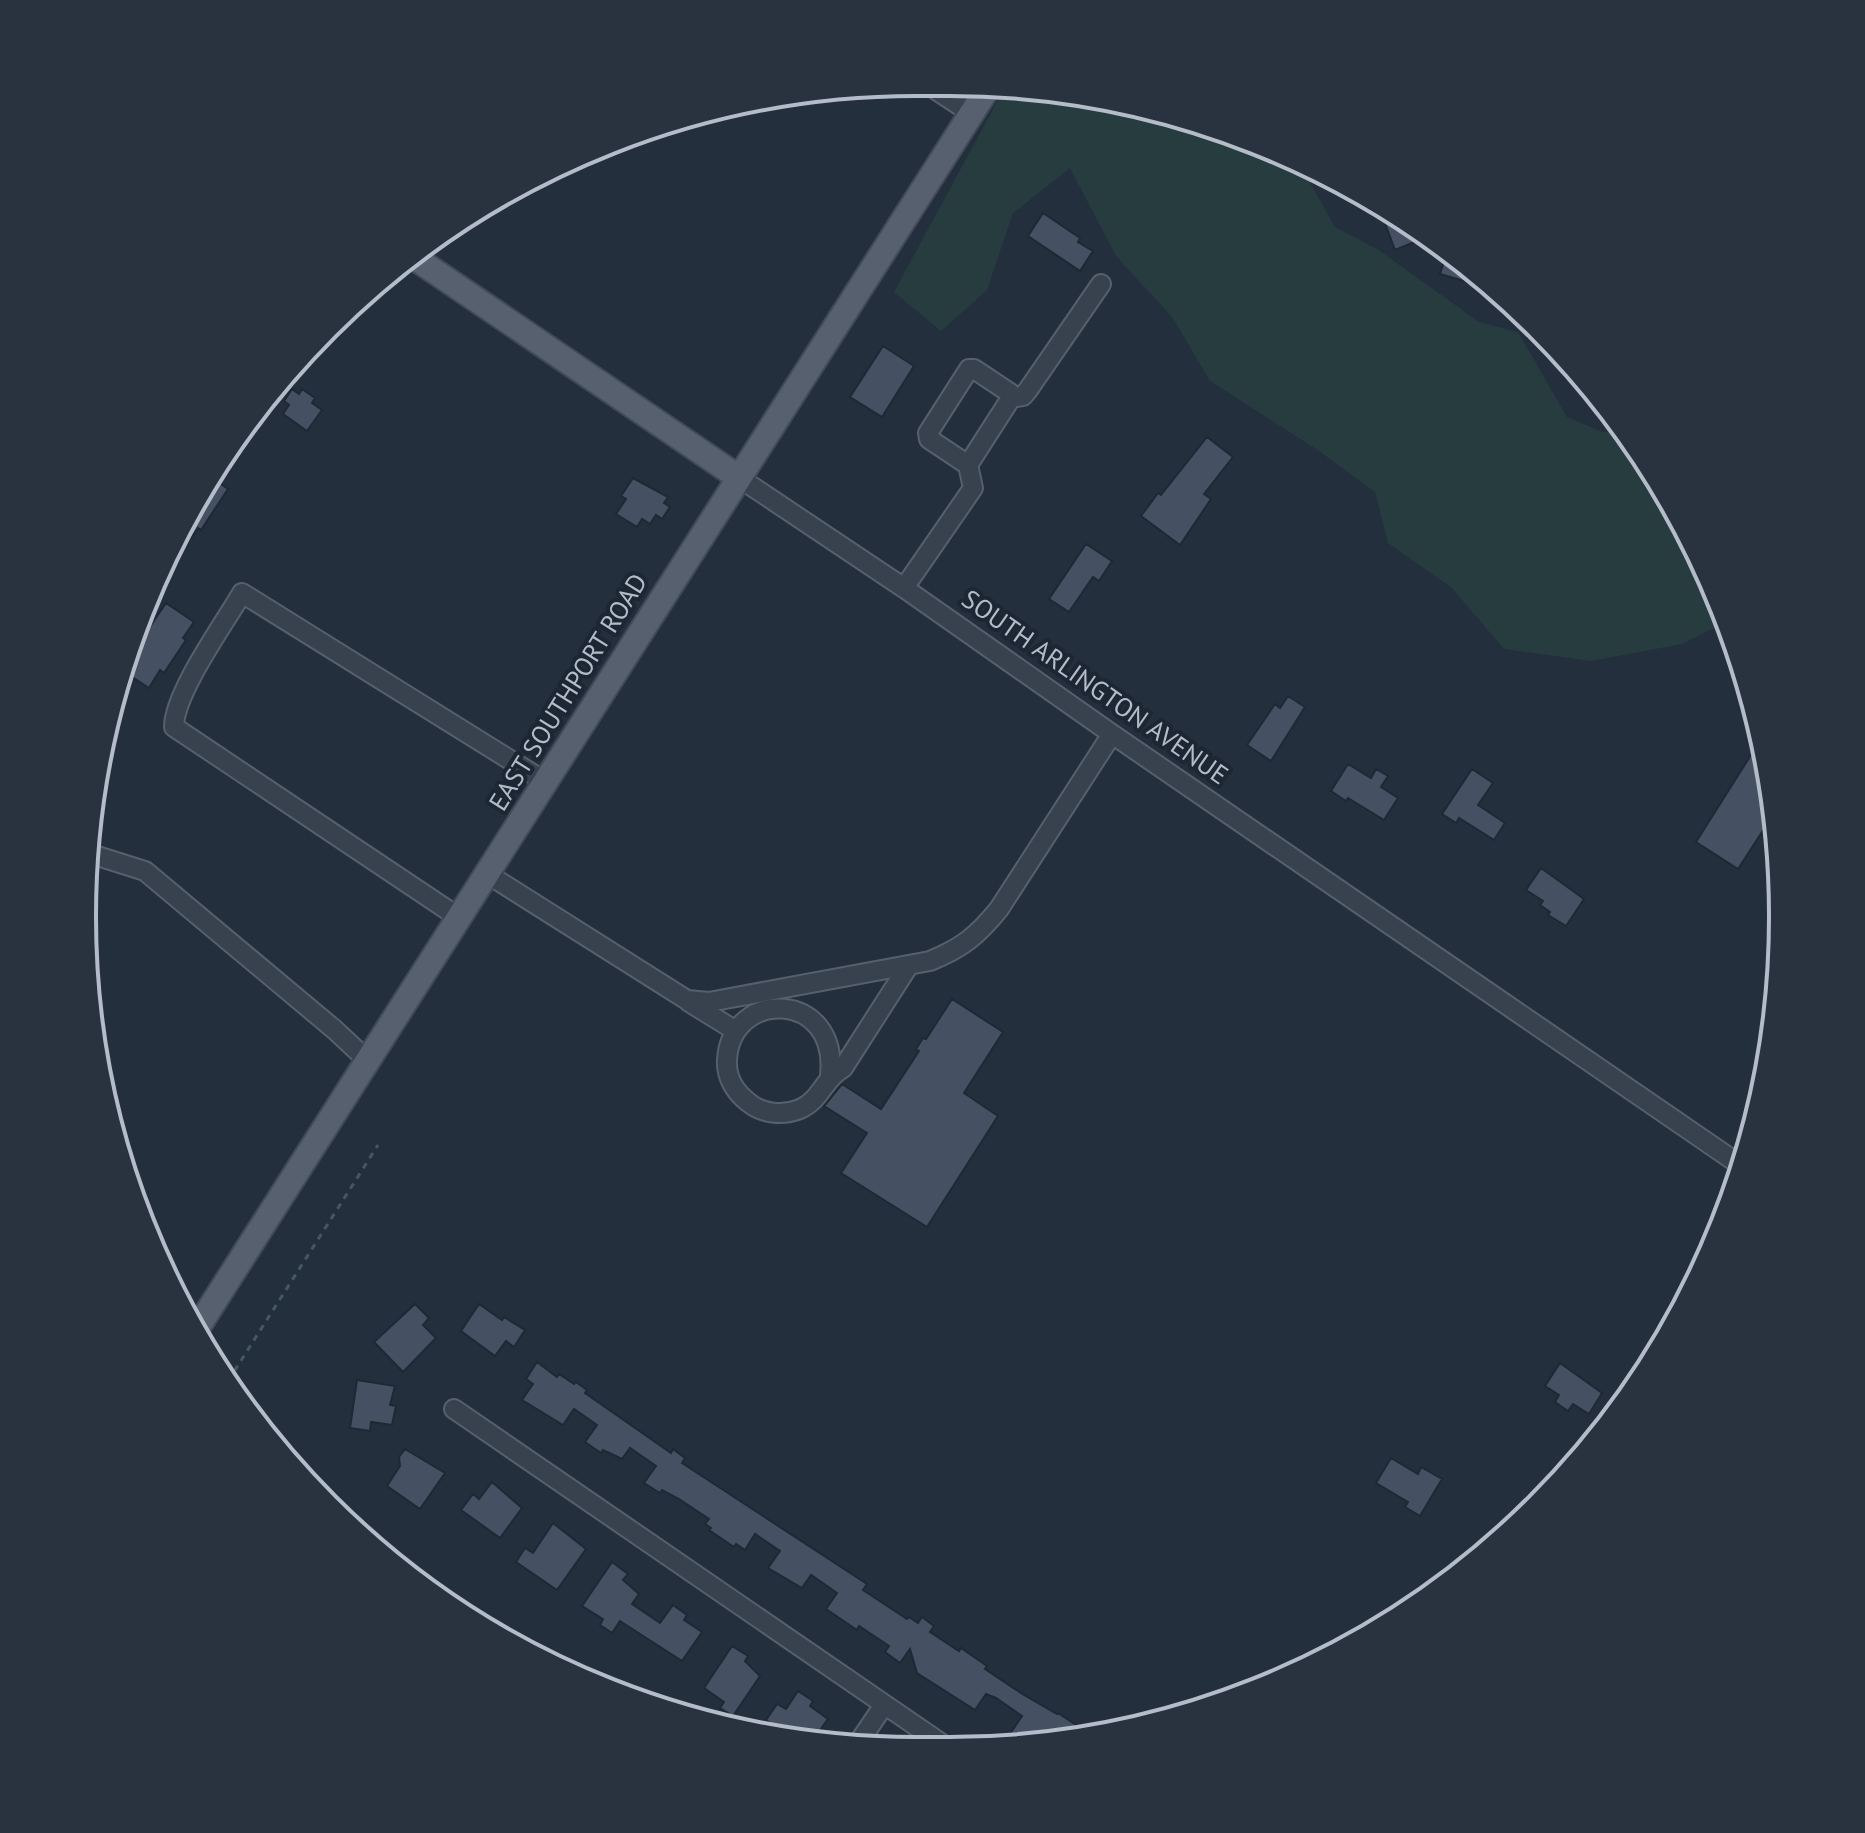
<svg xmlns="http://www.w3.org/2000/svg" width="1865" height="1833" font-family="'PT Sans',sans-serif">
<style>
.green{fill:#263c3f}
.building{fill:#455162;stroke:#1f2835;stroke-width:2}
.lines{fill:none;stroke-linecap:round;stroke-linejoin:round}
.minor-casing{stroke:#565f6c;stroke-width:22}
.major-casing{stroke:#414a57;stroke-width:28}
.path{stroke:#44595c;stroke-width:3;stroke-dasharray:6 6;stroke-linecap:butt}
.minor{stroke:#38414e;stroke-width:18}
.major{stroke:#56606e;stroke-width:24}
.labels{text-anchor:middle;stroke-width:8;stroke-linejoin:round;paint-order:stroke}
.street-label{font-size:26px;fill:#b4bcc9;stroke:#1d2633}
.rim{fill:none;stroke:#b4bcc9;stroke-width:4}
</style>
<rect width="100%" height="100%" fill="#242f3e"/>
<path class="green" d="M 1005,87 L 1058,89 L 1217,126 L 1321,174 L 1310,183 L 1335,227 L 1377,249 L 1479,322 L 1518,332 L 1567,417 L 1602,432 L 1625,431 L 1697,548 L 1725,622 L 1682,644 L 1591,661 L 1504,649 L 1452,588 L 1388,543 L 1375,492 L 1319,451 L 1210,381 L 1172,317 L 1116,256 L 1070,168 L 1013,213 L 987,290 L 941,331 L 894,292 Z"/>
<path class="building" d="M 1377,202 L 1427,237 L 1395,250 Z
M 1043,213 L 1080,238 L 1078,242 L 1093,251 L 1080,271 L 1028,236 Z
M 1447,252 L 1499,289 L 1498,291 L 1440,274 Z
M 883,346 L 914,366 L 882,417 L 850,397 Z
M 292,389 L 299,394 L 302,389 L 315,398 L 312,403 L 322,410 L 307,431 L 283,414 L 289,405 L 284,401 Z
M 1207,437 L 1233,457 L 1204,494 L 1211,499 L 1180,545 L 1141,516 L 1158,493 L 1161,495 Z
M 210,476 L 228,489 L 201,530 L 198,528 L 175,562 L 167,557 Z
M 633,478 L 668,497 L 664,503 L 670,507 L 662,519 L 656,515 L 650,524 L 642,519 L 637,527 L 616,514 L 626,499 L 621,496 Z
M 1086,544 L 1112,561 L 1099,581 L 1093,577 L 1069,612 L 1049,599 Z
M 166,603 L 194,622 L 183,638 L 186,640 L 164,673 L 160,670 L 149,688 L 123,671 L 126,662 Z
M 1288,696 L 1305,707 L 1271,761 L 1247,745 L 1275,704 L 1280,708 Z
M 1761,739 L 1773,815 L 1738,869 L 1696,842 Z
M 1348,764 L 1371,778 L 1376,769 L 1388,776 L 1381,787 L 1398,798 L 1384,820 L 1348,798 L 1346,801 L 1331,791 Z
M 1472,769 L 1493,783 L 1478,805 L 1505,823 L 1494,840 L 1459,818 L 1456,823 L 1442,814 Z
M 1541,868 L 1584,899 L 1566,926 L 1548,915 L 1550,912 L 1540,905 L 1543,901 L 1526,890 Z
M 952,999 L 1003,1032 L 964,1093 L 998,1116 L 927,1227 L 841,1173 L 867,1133 L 824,1106 L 842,1084 L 881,1109 L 919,1051 L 916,1049 L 923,1038 L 926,1039 Z
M 415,1304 L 429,1318 L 423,1325 L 436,1338 L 403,1372 L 374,1342 Z
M 479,1304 L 502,1320 L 504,1317 L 525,1330 L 514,1347 L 506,1341 L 495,1356 L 461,1331 Z
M 537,1362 L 557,1377 L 559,1374 L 574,1384 L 576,1382 L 587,1390 L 585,1393 L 671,1453 L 673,1449 L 685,1458 L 682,1463 L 867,1584 L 863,1590 L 907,1619 L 909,1617 L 918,1623 L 922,1617 L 934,1626 L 930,1632 L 959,1651 L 961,1648 L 987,1666 L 985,1669 L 1024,1695 L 1057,1714 L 1058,1713 L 1091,1735 L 1026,1745 L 1010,1734 L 1022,1716 L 996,1698 L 986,1694 L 975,1710 L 917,1673 L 910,1649 L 900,1663 L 885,1652 L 889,1646 L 859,1626 L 857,1630 L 826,1609 L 837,1593 L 811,1575 L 802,1588 L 768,1568 L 780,1551 L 755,1534 L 745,1550 L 736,1544 L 734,1547 L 709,1530 L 711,1528 L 705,1524 L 709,1519 L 679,1499 L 662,1490 L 660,1493 L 644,1483 L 656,1466 L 630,1448 L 622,1459 L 603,1450 L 601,1453 L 585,1442 L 597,1425 L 574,1409 L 563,1425 L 522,1400 L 533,1384 L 526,1379 Z
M 1560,1363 L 1602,1393 L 1589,1414 L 1573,1404 L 1568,1411 L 1555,1402 L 1559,1395 L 1545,1386 Z
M 357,1380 L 395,1386 L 390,1405 L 396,1406 L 392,1425 L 371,1422 L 370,1431 L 350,1428 Z
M 405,1449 L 445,1473 L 420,1509 L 387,1486 L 400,1466 L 399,1457 Z
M 1391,1458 L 1418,1474 L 1421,1467 L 1442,1479 L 1420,1516 L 1405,1507 L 1408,1502 L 1376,1483 Z
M 492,1482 L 522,1508 L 500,1538 L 461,1510 L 473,1494 L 479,1499 Z
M 553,1523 L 586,1549 L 557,1590 L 516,1562 L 525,1548 L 533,1553 Z
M 612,1562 L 628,1574 L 623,1580 L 639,1594 L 632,1604 L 660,1623 L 673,1605 L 687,1615 L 684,1620 L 702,1632 L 682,1661 L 620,1621 L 612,1633 L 600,1625 L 603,1619 L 582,1606 Z
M 732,1646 L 748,1656 L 745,1661 L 760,1676 L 733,1716 L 720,1708 L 724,1702 L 704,1688 Z
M 798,1691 L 813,1701 L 810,1706 L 828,1719 L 810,1744 L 798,1742 L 766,1720 L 777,1704 L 786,1709 Z"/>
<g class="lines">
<defs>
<path id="minor" d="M 924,82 L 971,113
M 1249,141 L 1252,144
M 1011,398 L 1023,396 L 1028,390 L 1101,284
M 738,477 L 904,588 L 1112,734 L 1743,1167
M 904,588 L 973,488 L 968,465 L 929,439 L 928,433 L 969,369 L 974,369 L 1010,393 L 1011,398 L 968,465
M 91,854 L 145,871 L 335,1030 L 367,1060
M 486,873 L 687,1000 L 709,1002 L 930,961 C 962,948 977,936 999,909 L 1112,734
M 458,917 L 174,727 C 174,693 224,624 242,593 L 544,781
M 689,1002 L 736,1031
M 830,1075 C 839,990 731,988 727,1060 C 726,1077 735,1092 748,1102 C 762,1114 783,1116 800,1109 C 821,1100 824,1078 843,1068 L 909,965
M 454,1409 L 948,1748
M 857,1745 L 884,1705"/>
<path id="major" d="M 412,256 L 738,477
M 196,1330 L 989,86"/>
</defs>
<use href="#minor" class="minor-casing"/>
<use href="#major" class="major-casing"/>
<path class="path" d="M 228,1381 L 378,1145"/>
<use href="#minor" class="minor"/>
<use href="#major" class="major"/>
</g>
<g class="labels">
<g class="street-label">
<text transform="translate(1095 687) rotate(35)" y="9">SOUTH ARLINGTON AVENUE</text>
<text transform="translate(568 692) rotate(-58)" y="9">EAST SOUTHPORT ROAD</text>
</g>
</g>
<path d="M0 0H1865V1833H0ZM916 96H949A820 820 0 0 1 1769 916V917A820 820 0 0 1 949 1737H916A820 820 0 0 1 96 917V916A820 820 0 0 1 916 96Z" fill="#29323f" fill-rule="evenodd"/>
<path class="rim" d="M916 96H949A820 820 0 0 1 1769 916V917A820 820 0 0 1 949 1737H916A820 820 0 0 1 96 917V916A820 820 0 0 1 916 96Z"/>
</svg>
